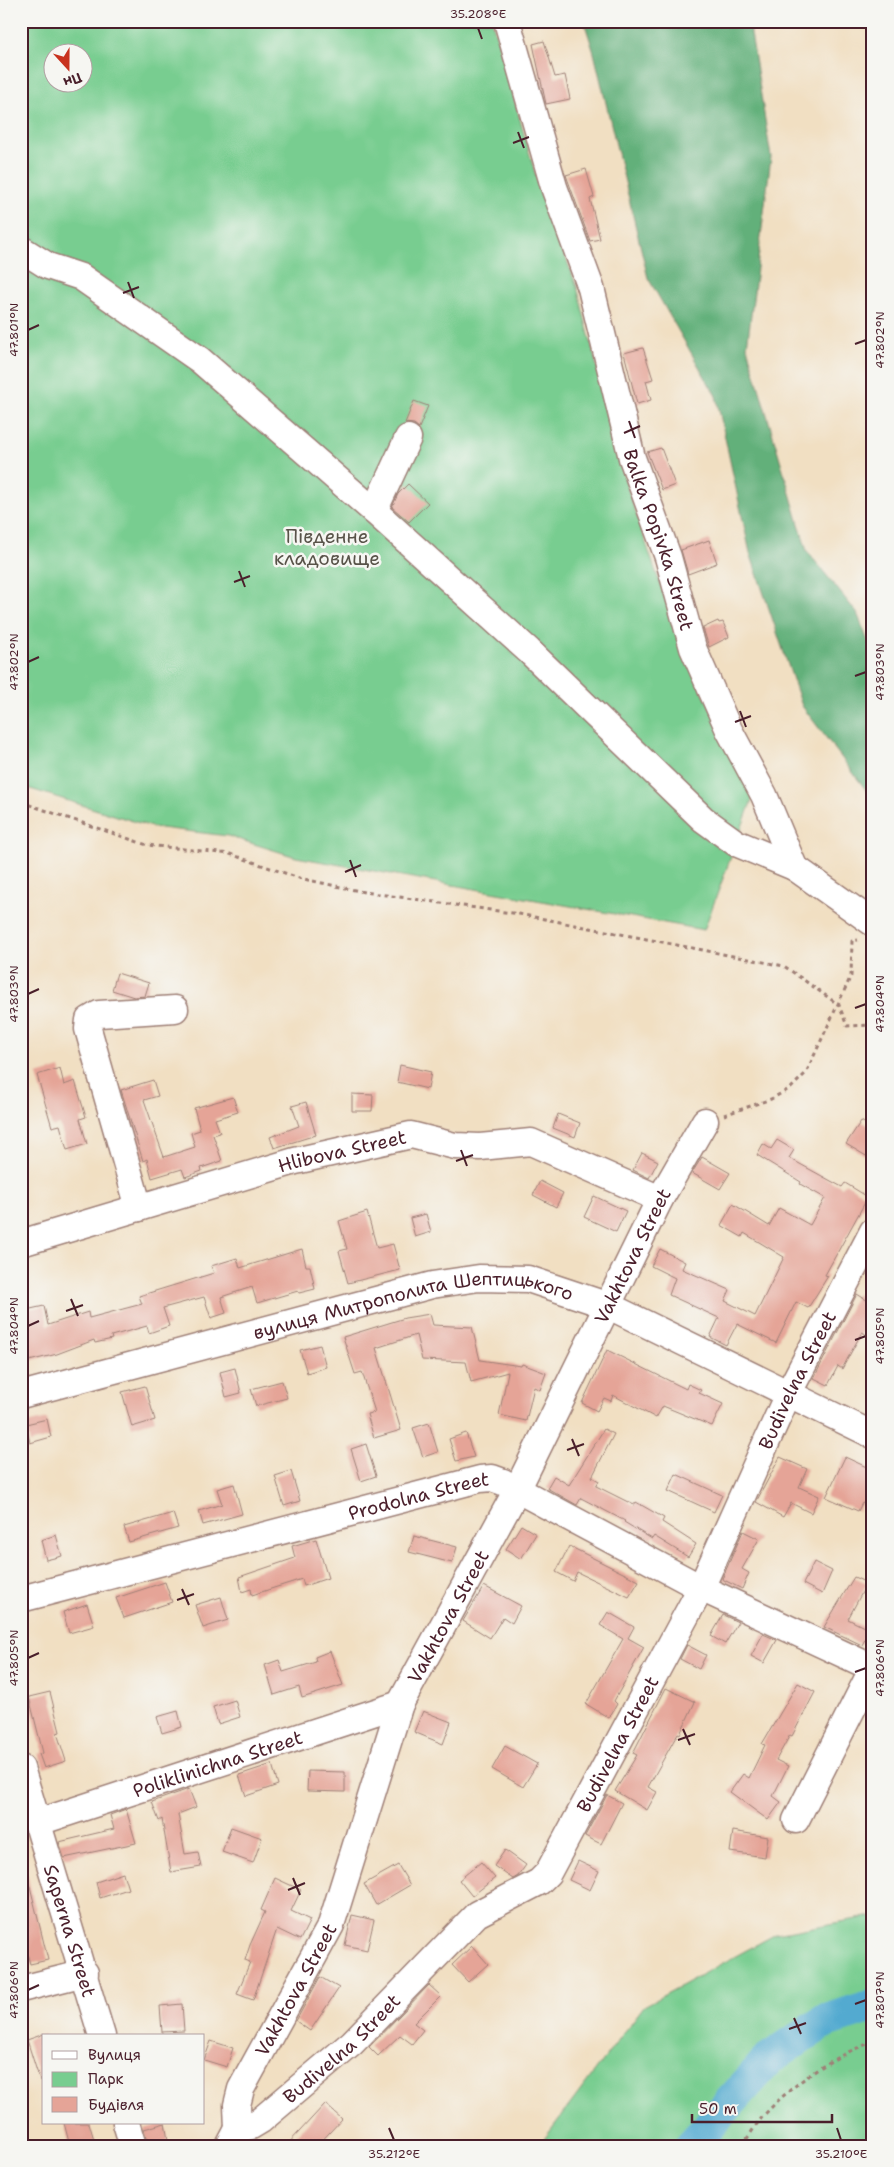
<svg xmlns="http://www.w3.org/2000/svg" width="894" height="2167" font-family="'Shantell Sans',sans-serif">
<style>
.green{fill:#78cd90;stroke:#61765e;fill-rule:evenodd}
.forest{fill:#62b07a;stroke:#566852}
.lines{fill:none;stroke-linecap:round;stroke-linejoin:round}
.river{stroke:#53aad0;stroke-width:34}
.building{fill:#e5a497}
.minor-casing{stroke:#9e7f76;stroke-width:29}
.path{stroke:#9e7f76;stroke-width:3;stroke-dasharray:4 4;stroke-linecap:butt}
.minor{stroke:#fff;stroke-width:26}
.ticks{fill:none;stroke:#4a1f2b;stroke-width:2}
.labels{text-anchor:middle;stroke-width:5;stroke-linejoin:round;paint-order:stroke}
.park-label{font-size:19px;fill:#585349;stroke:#f6f6f2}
.street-label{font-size:19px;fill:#4a1f2b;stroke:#f6f6f2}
.neatline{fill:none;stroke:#4a1f2b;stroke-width:2}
.ticks-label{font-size:12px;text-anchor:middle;fill:#4a1f2b}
</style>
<rect width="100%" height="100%" fill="#f6f6f2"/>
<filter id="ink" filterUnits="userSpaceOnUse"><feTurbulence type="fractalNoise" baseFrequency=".02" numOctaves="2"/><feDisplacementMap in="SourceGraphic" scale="10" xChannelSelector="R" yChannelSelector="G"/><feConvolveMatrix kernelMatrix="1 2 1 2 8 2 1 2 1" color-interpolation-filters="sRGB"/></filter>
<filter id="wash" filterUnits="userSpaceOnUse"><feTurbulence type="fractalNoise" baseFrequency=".0096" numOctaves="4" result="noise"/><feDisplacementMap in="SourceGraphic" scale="20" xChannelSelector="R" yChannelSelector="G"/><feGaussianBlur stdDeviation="1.12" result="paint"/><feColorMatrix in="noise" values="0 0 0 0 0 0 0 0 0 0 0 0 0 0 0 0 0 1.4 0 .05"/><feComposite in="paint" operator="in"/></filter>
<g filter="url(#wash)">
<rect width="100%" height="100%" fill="#f1dfc2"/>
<path class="green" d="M 21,21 L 492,21 L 541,194 L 577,287 L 627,487 L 682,649 L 753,797 L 704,930 L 296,857 L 228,836 L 152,827 L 21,786 ZM 52,52 L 82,52 L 82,82 L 52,82 Z
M 873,1916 L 873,2146 L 539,2146 L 644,2006 L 776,1934 Z"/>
<path class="forest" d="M 584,21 L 749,21 L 771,157 L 747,347 L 807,551 L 857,613 L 873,654 L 873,799 L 802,706 L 750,553 L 716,396 L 648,278 L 594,53 Z"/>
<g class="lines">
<path class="river" d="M 691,2146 L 769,2059 L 825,2021 L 873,2006"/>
</g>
<g id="blocks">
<path class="building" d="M 544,41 L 555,77 L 565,75 L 570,99 L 546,104 L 533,44 Z
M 586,169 L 594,197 L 590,199 L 600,239 L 590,241 L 566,175 Z
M 643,348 L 653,379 L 646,381 L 651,400 L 637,404 L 624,353 Z
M 414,401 L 428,406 L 419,428 L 414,424 L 405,423 Z
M 661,448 L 675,485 L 662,490 L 647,452 Z
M 408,484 L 428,503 L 409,522 L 392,507 L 398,494 Z
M 709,540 L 717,563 L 688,574 L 681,550 Z
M 718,621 L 719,623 L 723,622 L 729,637 L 709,647 L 703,628 Z
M 117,973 L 149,983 L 145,996 L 134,997 L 112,990 Z
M 400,1065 L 431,1072 L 428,1089 L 397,1082 Z
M 60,1068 L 64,1085 L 75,1081 L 86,1117 L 80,1119 L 87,1144 L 67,1150 L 60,1125 L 52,1127 L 37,1075 Z
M 153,1080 L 158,1096 L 144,1100 L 164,1157 L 195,1147 L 191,1133 L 200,1130 L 194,1108 L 233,1097 L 238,1112 L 215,1119 L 220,1133 L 213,1135 L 222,1161 L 201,1168 L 202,1171 L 185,1177 L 182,1169 L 152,1178 L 147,1159 L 143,1161 L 121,1090 Z
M 352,1094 L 373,1095 L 372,1111 L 352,1111 Z
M 306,1102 L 316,1135 L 274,1148 L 270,1137 L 299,1126 L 292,1106 Z
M 558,1114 L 580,1123 L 575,1137 L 553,1128 Z
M 861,1121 L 873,1128 L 873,1160 L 846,1144 Z
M 777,1140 L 794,1150 L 789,1158 L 842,1187 L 845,1183 L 868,1197 L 825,1275 L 828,1276 L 808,1308 L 796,1302 L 776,1343 L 737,1324 L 726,1345 L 710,1337 L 719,1318 L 669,1295 L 675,1278 L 651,1266 L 660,1249 L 685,1262 L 682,1269 L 730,1290 L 725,1301 L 755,1316 L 784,1257 L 744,1233 L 742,1237 L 721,1225 L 733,1204 L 769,1226 L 779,1208 L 810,1225 L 825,1198 L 800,1184 L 801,1182 L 757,1155 L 763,1144 L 771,1149 Z
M 642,1153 L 658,1161 L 649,1178 L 633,1170 Z
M 702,1157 L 730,1173 L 720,1189 L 692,1173 Z
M 540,1181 L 563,1193 L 556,1207 L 533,1195 Z
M 594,1196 L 626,1211 L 616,1232 L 584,1217 Z
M 367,1212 L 377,1248 L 393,1244 L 400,1270 L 348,1283 L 339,1251 L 347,1249 L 339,1221 Z
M 426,1214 L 431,1232 L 415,1237 L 410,1218 Z
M 302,1249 L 306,1266 L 310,1266 L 315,1289 L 299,1293 L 298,1291 L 257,1303 L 252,1287 L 221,1297 L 226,1313 L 211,1318 L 204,1297 L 163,1308 L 169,1326 L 149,1333 L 147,1326 L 111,1336 L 112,1339 L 95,1343 L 94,1340 L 57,1354 L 21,1363 L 21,1329 L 30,1327 L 26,1310 L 44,1306 L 48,1325 L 88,1312 L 89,1318 L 142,1304 L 139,1296 L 214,1273 L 211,1266 L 237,1258 L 240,1268 Z
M 857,1294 L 873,1304 L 873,1338 L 862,1332 L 842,1369 L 838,1366 L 828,1385 L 814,1378 Z
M 430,1314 L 433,1325 L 472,1327 L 480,1360 L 521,1366 L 522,1364 L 546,1373 L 540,1390 L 534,1387 L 526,1421 L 499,1415 L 508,1372 L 471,1382 L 466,1362 L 422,1360 L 416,1335 L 376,1348 L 401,1430 L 374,1438 L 367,1414 L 375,1412 L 362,1372 L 355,1374 L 343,1337 L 405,1318 Z
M 320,1345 L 326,1367 L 307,1373 L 300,1350 Z
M 607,1350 L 686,1389 L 688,1384 L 701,1390 L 699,1393 L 723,1404 L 712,1426 L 663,1406 L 656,1418 L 613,1395 L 611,1401 L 604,1398 L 597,1411 L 582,1403 Z
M 235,1368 L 241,1393 L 226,1397 L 220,1372 Z
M 282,1381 L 287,1398 L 256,1406 L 251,1389 Z
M 145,1386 L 155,1420 L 132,1427 L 122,1392 Z
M 47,1419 L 51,1437 L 30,1443 L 26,1424 Z
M 429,1423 L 438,1452 L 423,1457 L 413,1428 Z
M 604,1429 L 614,1434 L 592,1477 L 599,1481 L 596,1486 L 634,1505 L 636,1502 L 664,1518 L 662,1522 L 696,1544 L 688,1557 L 654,1536 L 652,1539 L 624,1522 L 625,1521 L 581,1498 L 577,1505 L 547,1488 L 554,1476 L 569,1485 Z
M 466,1433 L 474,1457 L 456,1461 L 449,1439 Z
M 366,1444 L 376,1476 L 361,1481 L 351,1449 Z
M 780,1457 L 807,1469 L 799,1487 L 819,1496 L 811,1513 L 791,1503 L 783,1517 L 756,1502 Z
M 845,1457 L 873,1470 L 873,1493 L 867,1505 L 862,1503 L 858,1511 L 826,1497 Z
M 291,1471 L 300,1501 L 284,1506 L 275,1476 Z
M 676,1474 L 722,1495 L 714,1512 L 668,1491 Z
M 234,1484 L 242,1514 L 203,1525 L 199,1511 L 222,1504 L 217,1489 Z
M 173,1513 L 178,1528 L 129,1542 L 124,1527 Z
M 521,1525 L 536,1534 L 521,1559 L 506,1549 Z
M 743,1531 L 759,1539 L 742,1569 L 749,1573 L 742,1589 L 722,1579 Z
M 56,1535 L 62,1556 L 46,1560 L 41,1540 Z
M 414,1536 L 457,1547 L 452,1563 L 409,1552 Z
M 316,1539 L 328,1578 L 304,1586 L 302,1579 L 252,1595 L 251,1589 L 242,1592 L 239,1577 L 295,1558 L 292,1546 Z
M 569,1546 L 639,1581 L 629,1597 L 577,1572 L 573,1581 L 556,1572 Z
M 814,1562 L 832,1571 L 822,1594 L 803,1584 Z
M 854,1577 L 867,1583 L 848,1619 L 870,1630 L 862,1645 L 824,1627 Z
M 165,1582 L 172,1602 L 124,1618 L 116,1598 Z
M 484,1586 L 521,1606 L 512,1623 L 503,1617 L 490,1638 L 463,1621 Z
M 221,1597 L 228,1620 L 203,1628 L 195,1605 Z
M 87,1604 L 94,1626 L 69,1633 L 63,1612 Z
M 608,1612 L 634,1627 L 628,1638 L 644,1647 L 614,1701 L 617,1704 L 609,1718 L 586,1704 L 623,1639 L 600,1625 Z
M 723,1615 L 738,1622 L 725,1644 L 711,1636 Z
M 763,1634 L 777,1640 L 764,1663 L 751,1656 Z
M 687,1645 L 706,1655 L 699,1669 L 680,1659 Z
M 330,1651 L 343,1685 L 302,1698 L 299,1687 L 274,1695 L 265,1665 L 279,1660 L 283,1672 L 316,1662 L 315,1657 Z
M 798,1683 L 815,1692 L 792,1736 L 790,1735 L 776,1760 L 788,1766 L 773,1796 L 781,1802 L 768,1820 L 730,1792 L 743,1774 L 749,1778 L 765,1745 L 762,1744 Z
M 666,1688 L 695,1702 L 680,1734 L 678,1733 L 648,1787 L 657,1792 L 647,1810 L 615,1791 L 637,1755 L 633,1753 Z
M 50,1692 L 60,1732 L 57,1733 L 66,1761 L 44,1768 L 39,1754 L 43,1753 L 29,1697 Z
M 235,1700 L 240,1717 L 218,1724 L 213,1707 Z
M 178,1711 L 182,1727 L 162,1733 L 157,1717 Z
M 423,1711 L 451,1722 L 443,1744 L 414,1732 Z
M 505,1746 L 537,1764 L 523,1787 L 492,1769 Z
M 272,1764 L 278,1785 L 246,1796 L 239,1775 Z
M 308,1771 L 345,1772 L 345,1792 L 307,1791 Z
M 189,1789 L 196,1807 L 178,1814 L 185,1854 L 198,1852 L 201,1867 L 171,1872 L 162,1819 L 159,1821 L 152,1802 Z
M 607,1795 L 622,1803 L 601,1844 L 585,1836 Z
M 126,1809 L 136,1843 L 64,1858 L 59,1842 L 114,1829 L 110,1815 Z
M 231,1827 L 262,1838 L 253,1863 L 222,1852 Z
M 733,1831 L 768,1837 L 765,1857 L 730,1852 Z
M 505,1850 L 526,1865 L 518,1876 L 513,1879 L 494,1866 Z
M 578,1861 L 599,1871 L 590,1890 L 569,1880 Z
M 481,1862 L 495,1878 L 472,1896 L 459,1880 Z
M 398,1865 L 410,1885 L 376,1905 L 364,1884 Z
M 123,1873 L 128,1889 L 100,1898 L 96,1882 Z
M 27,1874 L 48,1960 L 30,1964 L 21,1931 L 21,1875 Z
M 275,1878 L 301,1890 L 291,1911 L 310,1920 L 300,1940 L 277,1929 L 253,2000 L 237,1994 L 250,1962 L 245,1960 L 250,1945 L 265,1912 L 261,1910 Z
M 352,1915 L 374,1920 L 367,1950 L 345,1945 Z
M 472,1946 L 488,1964 L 468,1982 L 452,1965 Z
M 320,1977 L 339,1988 L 310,2031 L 296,2021 Z
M 429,1985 L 441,1996 L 414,2023 L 423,2030 L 412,2044 L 400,2035 L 378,2056 L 369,2047 Z
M 182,2004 L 184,2031 L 162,2032 L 160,2006 Z
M 44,2034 L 44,2080 L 40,2081 L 27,2040 Z
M 211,2041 L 233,2048 L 227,2067 L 204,2060 Z
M 325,2104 L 342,2119 L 317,2146 L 286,2146 Z
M 64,2123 L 89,2123 L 96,2146 L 70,2146 Z
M 165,2123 L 169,2146 L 148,2146 L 144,2129 Z"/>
</g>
</g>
<g filter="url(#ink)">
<use href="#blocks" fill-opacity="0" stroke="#9e7f76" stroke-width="1"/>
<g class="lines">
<defs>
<g id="minor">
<path id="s1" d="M 507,21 L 554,187 L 591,288 L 632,458 L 668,557 L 693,648 L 729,730 L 764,795 L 794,867 L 873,923"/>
<path d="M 21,249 L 48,266 L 81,277 L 200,360 L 374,511 L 529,651 L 703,819 L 736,843 L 794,867"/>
<path d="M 374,511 L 408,438"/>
<path d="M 139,1208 L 88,1029 L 89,1020 L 99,1014 L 175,1009"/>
<path id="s2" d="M 21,1243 L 295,1161 L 411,1135 L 455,1146 L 480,1147 L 531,1142 L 660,1199"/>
<path id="s3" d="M 21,1395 L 432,1285 L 479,1278 L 528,1279 L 609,1306 L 873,1435"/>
<path id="s4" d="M 21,1599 L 480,1479 L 492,1478 L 503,1482 L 701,1588 L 873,1668"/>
<path id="s5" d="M 21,1768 L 102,2036"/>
<path d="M 796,1820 L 873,1668"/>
<path id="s6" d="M 36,1823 L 400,1704"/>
<path d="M 21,1989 L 85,1973"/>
<path d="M 126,2123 L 133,2146"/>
<path id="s7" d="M 238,2129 L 237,2105 L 241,2089 L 331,1925 L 400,1704 L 517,1490 L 660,1199 L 705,1121"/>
<path id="s8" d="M 229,2146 L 238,2129 L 251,2126 L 261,2120 L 352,2043 L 477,1914 L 539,1882 L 548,1873 L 701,1588 L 788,1394 L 873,1231"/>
</g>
</defs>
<use href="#minor" class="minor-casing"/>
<path class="path" d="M 21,802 L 147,845 L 230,854 L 299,878 L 364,892 L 519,914 L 784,966 L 839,1005 L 847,1026 L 873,1025
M 724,1115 L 771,1099 L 791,1088 L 806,1073 L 851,976 L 852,941 L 858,940
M 742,2146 C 750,2135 757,2122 767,2112 C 795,2082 834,2055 873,2042"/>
<use href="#minor" class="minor"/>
</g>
</g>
<path class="ticks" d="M 478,28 L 482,39M 518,132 L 524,148M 513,143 L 529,137M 128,282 L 134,298M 123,293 L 139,287M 28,330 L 39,325M 855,344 L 866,340M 629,421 L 635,438M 624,433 L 640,426M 239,571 L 245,587M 234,582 L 250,576M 28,662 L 39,657M 855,676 L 866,672M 740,711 L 746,727M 735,722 L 751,716M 350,860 L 356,877M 345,872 L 361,865M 28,994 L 39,989M 855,1008 L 866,1004M 461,1150 L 467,1166M 456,1161 L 473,1155M 71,1299 L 78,1316M 66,1311 L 83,1305M 28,1326 L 39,1321M 855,1340 L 866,1336M 572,1439 L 579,1456M 567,1450 L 584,1444M 182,1589 L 189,1605M 177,1600 L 194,1594M 28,1658 L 39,1653M 855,1672 L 866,1668M 683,1729 L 690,1745M 678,1740 L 695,1734M 293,1878 L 300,1895M 288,1890 L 305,1883M 28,1990 L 39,1985M 855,2004 L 866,2000M 794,2018 L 801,2034M 789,2029 L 806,2023M 389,2128 L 394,2140M 837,2128 L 841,2140"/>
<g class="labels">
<g class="park-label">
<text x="327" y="543">Південне<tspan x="327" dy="22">кладовище</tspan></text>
</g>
<g class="street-label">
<text dy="7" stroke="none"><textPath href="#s1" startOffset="541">Balka Popivka Street</textPath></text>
<text dy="7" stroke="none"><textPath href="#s2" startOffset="334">Hlibova Street</textPath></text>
<text dy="7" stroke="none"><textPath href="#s7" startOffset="964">Vakhtova Street</textPath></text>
<text dy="7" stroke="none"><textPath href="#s3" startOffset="405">вулиця Митрополита Шептицького</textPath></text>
<text dy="7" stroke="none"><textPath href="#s8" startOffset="978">Budivelna Street</textPath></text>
<text dy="7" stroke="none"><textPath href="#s4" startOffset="411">Prodolna Street</textPath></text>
<text dy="7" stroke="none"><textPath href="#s7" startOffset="559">Vakhtova Street</textPath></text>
<text dy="7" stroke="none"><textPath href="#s8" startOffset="572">Budivelna Street</textPath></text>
<text dy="7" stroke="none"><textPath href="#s6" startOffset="191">Poliklinichna Street</textPath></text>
<text dy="7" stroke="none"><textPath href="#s5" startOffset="170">Saperna Street</textPath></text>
<text dy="7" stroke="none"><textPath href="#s7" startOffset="154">Vakhtova Street</textPath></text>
<text dy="7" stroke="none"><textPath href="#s8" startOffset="152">Budivelna Street</textPath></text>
</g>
</g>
<rect width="894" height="2167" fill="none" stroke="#f6f6f2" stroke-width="55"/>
<rect x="42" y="2034" width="162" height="90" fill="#f6f6f2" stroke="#b1a0a2"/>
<rect x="52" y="2051" width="25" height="8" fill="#ffffff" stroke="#b1a0a2"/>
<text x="88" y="2060" font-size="15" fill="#4a1f2b">Вулиця</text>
<rect x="52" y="2072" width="25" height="15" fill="#78cd90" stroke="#b1a0a2"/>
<text x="88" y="2084" font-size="15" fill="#4a1f2b">Парк</text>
<rect x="52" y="2097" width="25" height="15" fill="#e5a497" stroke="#b1a0a2"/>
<text x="88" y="2110" font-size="15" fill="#4a1f2b">Будівля</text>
<g transform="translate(68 68) rotate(159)"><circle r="24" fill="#f6f6f2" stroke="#b1a0a2"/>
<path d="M0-4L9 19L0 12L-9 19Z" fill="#c8321e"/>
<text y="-8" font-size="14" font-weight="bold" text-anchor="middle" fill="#4a1f2b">Пн</text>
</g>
<path d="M692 2114v8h140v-8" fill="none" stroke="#4a1f2b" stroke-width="2.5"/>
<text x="699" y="2114" font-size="15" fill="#4a1f2b" stroke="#f6f6f2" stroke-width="4" paint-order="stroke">50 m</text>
<rect x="28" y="28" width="838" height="2112" class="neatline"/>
<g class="ticks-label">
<text x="478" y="18">35.208°E</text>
<text transform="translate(14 330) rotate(-90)" y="4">47.801°N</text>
<text transform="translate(880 340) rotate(-90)" y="4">47.802°N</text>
<text transform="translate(14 662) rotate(-90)" y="4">47.802°N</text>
<text transform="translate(880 672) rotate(-90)" y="4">47.803°N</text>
<text transform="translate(14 994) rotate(-90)" y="4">47.803°N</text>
<text transform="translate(880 1004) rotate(-90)" y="4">47.804°N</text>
<text transform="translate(14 1326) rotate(-90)" y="4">47.804°N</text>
<text transform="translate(880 1336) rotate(-90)" y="4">47.805°N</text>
<text transform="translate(14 1658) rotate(-90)" y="4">47.805°N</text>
<text transform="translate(880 1668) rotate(-90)" y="4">47.806°N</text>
<text transform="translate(14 1990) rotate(-90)" y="4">47.806°N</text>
<text transform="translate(880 2000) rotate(-90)" y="4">47.807°N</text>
<text x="394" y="2158">35.212°E</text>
<text x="841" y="2158">35.210°E</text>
</g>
</svg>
